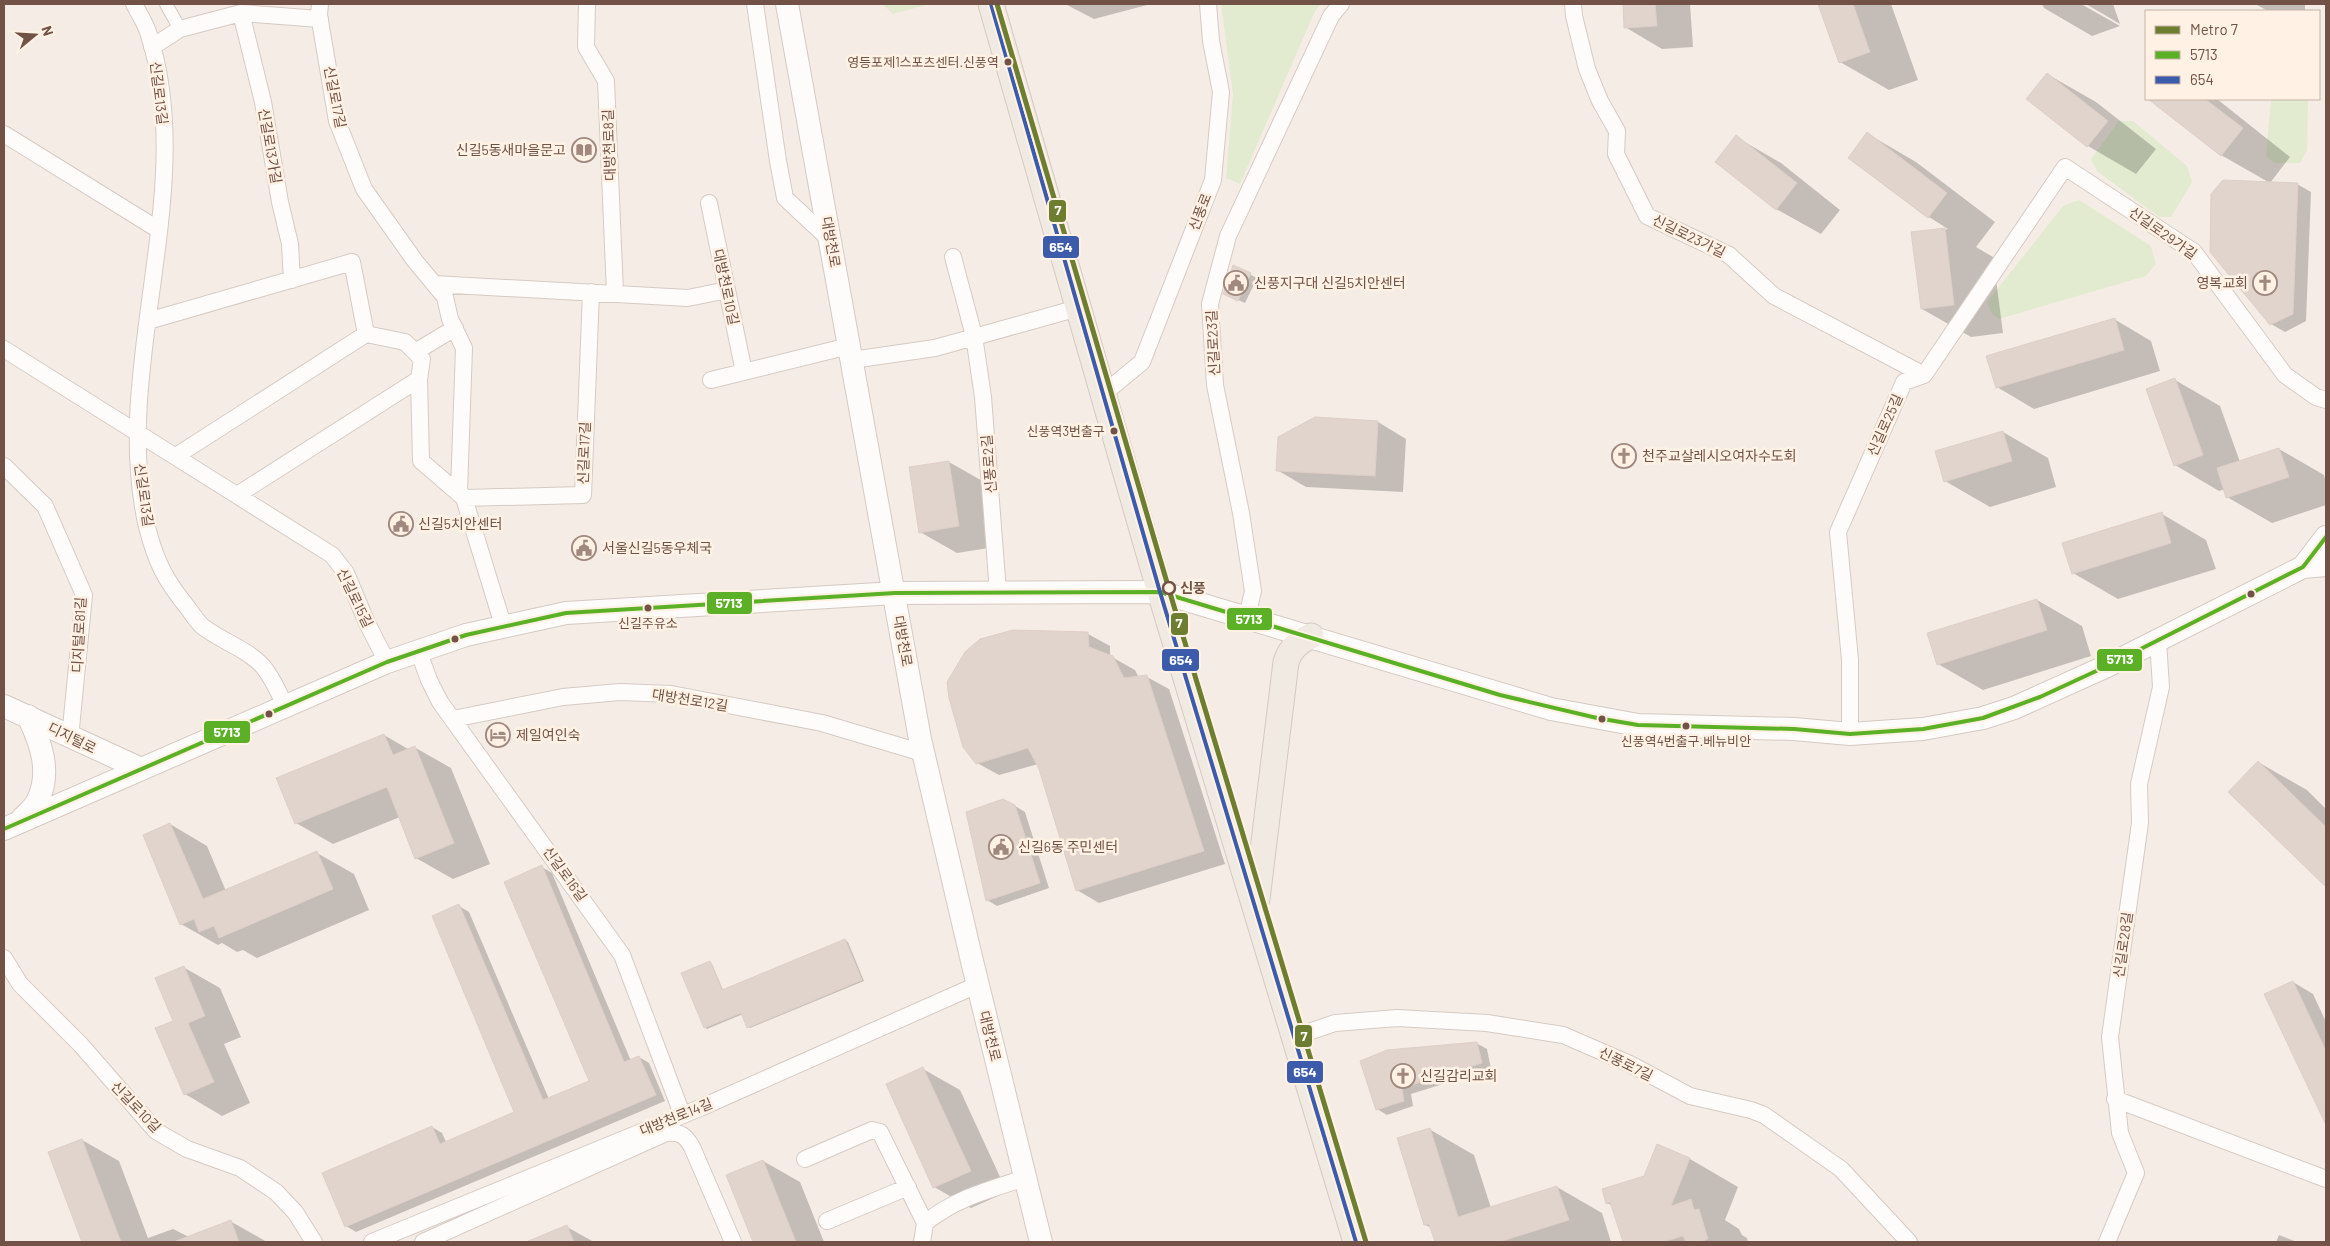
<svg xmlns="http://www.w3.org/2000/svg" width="2330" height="1246" font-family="Barlow,'Noto Sans KR',sans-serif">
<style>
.green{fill:#e2ebcf}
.shadow{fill:#0003}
.building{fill:#e1d4cd;stroke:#decfc7}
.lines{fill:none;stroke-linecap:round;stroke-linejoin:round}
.pedestrian-casing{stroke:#d6cac3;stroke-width:14}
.minor-casing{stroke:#d6cac3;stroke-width:18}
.secondary-casing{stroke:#d5c9c2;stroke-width:24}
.primary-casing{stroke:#d4c9c3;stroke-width:27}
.pedestrian{stroke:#fefcfb;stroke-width:12}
.minor{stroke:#fefcfb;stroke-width:16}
.secondary{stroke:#fefcfb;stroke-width:22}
.primary{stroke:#f1eae2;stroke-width:25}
.bus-1-casing{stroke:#fff2e4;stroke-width:8}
.bus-2-casing{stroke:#fff2e4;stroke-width:8}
.bus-1{stroke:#5bb025;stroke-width:4}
.bus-2{stroke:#3d5bab;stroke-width:4}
.metro-1-casing{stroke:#fff2e4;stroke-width:9}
.metro-1{stroke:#6e7e31;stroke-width:5}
.bus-dot{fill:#725246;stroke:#fff2e4;stroke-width:2}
.stop-dot{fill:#fff2e4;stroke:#725246;stroke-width:2.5}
.labels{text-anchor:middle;stroke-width:5;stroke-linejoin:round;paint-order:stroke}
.bus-label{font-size:13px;fill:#725246;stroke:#fff2e4;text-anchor:end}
.street-label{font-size:14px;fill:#725246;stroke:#fff2e4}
.poi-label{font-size:14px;fill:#725246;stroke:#fff2e4;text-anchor:start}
.stop-label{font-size:14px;font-weight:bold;fill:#725246;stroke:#fff2e4;text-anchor:start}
.line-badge{stroke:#fff2e4;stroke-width:2}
.badge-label{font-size:14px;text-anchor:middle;font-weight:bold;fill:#fff}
</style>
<rect width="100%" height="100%" fill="#f5ede5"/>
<path class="green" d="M 882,4 L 930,4 L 893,14 Z
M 1221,4 L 1321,4 L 1315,11 L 1240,184 L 1226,178 L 1233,94 Z
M 2271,99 L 2308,99 L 2307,150 L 2300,163 L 2274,163 L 2266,156 Z
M 2119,121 L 2133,121 L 2187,166 L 2192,182 L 2171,217 L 2159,217 L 2097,171 L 2091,159 Z
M 2079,200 L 2151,246 L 2156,264 L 2146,276 L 1999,319 L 1992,314 L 1987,302 L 2063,206 Z"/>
<path class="shadow" d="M 1065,4 L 1151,4 L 1094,19 Z
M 1624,4 L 1690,4 L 1693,47 L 1662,49 L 1625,27 Z
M 1820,4 L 1891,4 L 1918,80 L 1889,90 L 1840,62 Z
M 2042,4 L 2081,4 L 2120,26 L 2092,36 L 2044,8 Z
M 2086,4 L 2113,4 L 2120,24 Z
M 2255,4 L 2305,4 L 2305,11 L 2268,11 Z
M 2047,74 L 2096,102 L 2156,149 L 2136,174 L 2088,146 Z
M 2150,99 L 2217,99 L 2290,157 L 2270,183 L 2221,155 Z
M 1868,134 L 1916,162 L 1995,222 L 1976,247 L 1993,257 L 2003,333 L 1971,337 L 1922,309 L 1913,233 L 1948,229 L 1929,217 L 1850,158 Z
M 1736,137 L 1781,163 L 1840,210 L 1821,234 L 1776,209 Z
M 2297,184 L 2311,192 L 2306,321 L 2285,332 L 2271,324 Z
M 1234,266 L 1257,278 L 1245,303 L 1231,297 Z
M 2114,319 L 2151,341 L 2160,371 L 2034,409 L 1997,387 Z
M 2175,380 L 2220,406 L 2240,462 L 2279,449 L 2324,475 L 2326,483 L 2326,505 L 2272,523 L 2227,497 L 2225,489 L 2219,491 L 2175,465 Z
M 1378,422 L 1406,439 L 1403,492 L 1306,487 L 1277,470 Z
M 2003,432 L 2048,458 L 2056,487 L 1990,507 L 1945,481 Z
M 949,462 L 986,483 L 995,547 L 957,553 L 920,532 Z
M 2162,514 L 2206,540 L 2216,569 L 2118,599 L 2073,573 Z
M 2037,600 L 2082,626 L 2091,656 L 1983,690 L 1938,664 Z
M 1088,634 L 1110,646 L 1110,656 L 1135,670 L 1139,678 L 1147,677 L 1169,689 L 1225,864 L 1099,903 L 1077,890 L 1038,764 L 999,775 L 977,763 Z
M 384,735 L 408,749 L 414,747 L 451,768 L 490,864 L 453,879 L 416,858 L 400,817 L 333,844 L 296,823 Z
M 2258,762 L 2307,790 L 2326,809 L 2326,884 L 2323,882 Z
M 1015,806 L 1025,812 L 1049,888 L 997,906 L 987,900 Z
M 170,824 L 207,846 L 226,891 L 317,853 L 354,874 L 369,910 L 257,958 L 243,950 L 237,952 L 222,943 L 218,945 L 181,924 Z
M 542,867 L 552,873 L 631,1061 L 639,1057 L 649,1063 L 665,1101 L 356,1232 L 346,1226 L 432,1127 L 442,1133 L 446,1142 L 516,1113 L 459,906 L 469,912 L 549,1099 L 590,1082 Z
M 845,940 L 848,942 L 864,981 L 750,1028 L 743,1014 L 707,1029 L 705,1027 L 710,963 L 712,964 L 723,990 Z
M 183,967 L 220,988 L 241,1037 L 224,1044 L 250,1103 L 222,1116 L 185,1094 L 175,1021 Z
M 2293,982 L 2313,994 L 2326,1022 L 2326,1108 L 2318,1103 Z
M 1476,1043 L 1487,1049 L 1491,1069 L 1411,1094 L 1413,1106 L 1387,1115 L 1377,1109 L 1362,1062 Z
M 923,1069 L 960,1090 L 1007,1192 L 971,1208 L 934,1187 Z
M 1429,1129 L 1474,1155 L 1491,1208 L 1557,1187 L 1602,1213 L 1611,1242 L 1436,1242 L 1432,1228 L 1425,1225 Z
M 82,1140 L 119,1161 L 148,1238 L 173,1229 L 189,1237 L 230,1221 L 267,1242 L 83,1242 L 49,1152 Z
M 1690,1159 L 1738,1187 L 1725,1220 L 1739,1229 L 1742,1235 L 1747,1238 L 1748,1242 L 1622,1242 L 1624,1242 L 1613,1206 L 1607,1203 L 1645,1177 Z
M 763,1161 L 800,1182 L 824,1242 L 754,1242 L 728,1175 Z
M 567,1227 L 594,1242 L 529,1242 Z
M 2279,1235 L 2297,1242 L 2276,1242 Z"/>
<path class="building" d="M 1623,4 L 1655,4 L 1657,26 L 1624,28 Z
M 1818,4 L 1853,4 L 1870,52 L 1839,63 Z
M 2047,73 L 2108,121 L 2087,147 L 2026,99 Z
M 2148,99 L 2205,99 L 2243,128 L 2221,156 Z
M 1867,132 L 1947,193 L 1928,218 L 1848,158 Z
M 1736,135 L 1797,183 L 1776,210 L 1715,162 Z
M 2223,180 L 2298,183 L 2293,314 L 2270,325 L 2210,252 L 2211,194 Z
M 1945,228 L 1954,305 L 1921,309 L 1911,232 Z
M 1233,265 L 1251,273 L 1238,301 L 1223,294 Z
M 2115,318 L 2124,350 L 1996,388 L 1986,356 Z
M 2175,378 L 2203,455 L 2174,466 L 2146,389 Z
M 1315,417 L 1378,421 L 1375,476 L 1276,471 L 1278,437 Z
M 2003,431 L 2012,461 L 1944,482 L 1935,451 Z
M 2279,448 L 2289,477 L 2226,498 L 2217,468 Z
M 949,461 L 959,526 L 919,533 L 909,467 Z
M 2162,512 L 2171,543 L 2072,574 L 2062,543 Z
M 2037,599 L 2047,630 L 1937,665 L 1927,633 Z
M 1013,630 L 1088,632 L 1089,647 L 1113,656 L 1124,678 L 1147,675 L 1204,851 L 1076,891 L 1039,769 L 1028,748 L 976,764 L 963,747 L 949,698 L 947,682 L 965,652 L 980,639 Z
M 384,734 L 393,755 L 415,746 L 454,843 L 415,859 L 387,787 L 295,824 L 276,778 Z
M 2258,761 L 2326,827 L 2326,887 L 2228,792 Z
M 1003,799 L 1015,805 L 1040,883 L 986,901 L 966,812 Z
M 170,823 L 203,899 L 317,851 L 333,889 L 219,938 L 214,926 L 199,932 L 194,919 L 180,925 L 143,835 Z
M 542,865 L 624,1062 L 639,1056 L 656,1095 L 345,1227 L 322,1173 L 432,1126 L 440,1144 L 514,1112 L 432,916 L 459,904 L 543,1100 L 589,1081 L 504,882 Z
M 845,939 L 862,980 L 747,1028 L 741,1013 L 704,1028 L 681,973 L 710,961 L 722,990 Z
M 184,966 L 205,1016 L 188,1023 L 214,1082 L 184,1095 L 155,1028 L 173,1021 L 155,978 Z
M 2293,981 L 2326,1051 L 2326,1125 L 2264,994 Z
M 1477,1042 L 1482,1063 L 1402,1088 L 1404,1101 L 1376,1110 L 1360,1061 L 1387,1050 Z
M 923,1067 L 971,1171 L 933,1188 L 886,1084 Z
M 1430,1128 L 1458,1217 L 1557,1186 L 1569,1220 L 1499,1242 L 1435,1242 L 1429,1224 L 1424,1225 L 1397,1138 Z
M 82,1139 L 121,1242 L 82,1242 L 48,1152 Z
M 1657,1144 L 1690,1158 L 1671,1206 L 1691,1199 L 1694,1210 L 1699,1209 L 1708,1239 L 1699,1242 L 1686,1242 L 1683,1236 L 1663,1242 L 1623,1242 L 1610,1202 L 1606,1204 L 1602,1189 L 1644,1176 Z
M 763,1160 L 796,1242 L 753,1242 L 726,1175 Z
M 231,1220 L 239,1242 L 176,1242 L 176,1241 Z
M 567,1225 L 574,1242 L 526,1242 Z"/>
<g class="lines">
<defs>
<path id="pedestrian" d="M 166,4 L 180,29"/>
<path id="minor" d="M 134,4 C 139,14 146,24 149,35 C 199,192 110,367 147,527 C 156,562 165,580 188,608 C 192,614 197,621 202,626 C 222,642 249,649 265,669 C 274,681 279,693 285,706
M 320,4 L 319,15 L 337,121 L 364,189 L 415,261 L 445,297 L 450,319 L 464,348 L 459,491 L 464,498 L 583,495 L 591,292
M 587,4 L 586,47 L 606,81 L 615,293
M 755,4 L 778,161 L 785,198 L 830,240
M 1573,4 L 1574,16 L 1587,69 L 1600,101 L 1617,131 L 1616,154 L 1647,216 L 1729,255 L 1774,296 L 1924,375
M 241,13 L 263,102 L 280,202 L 290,244 L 292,280
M 152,47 L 180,29 L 241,13 L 320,19
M 4,134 L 159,230
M 709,203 L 744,372
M 953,257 L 974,336 L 983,397 L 998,592
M 434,284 L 688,298 L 727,290
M 148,321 L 352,262 L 366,334
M 366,334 L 405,342 L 422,359 L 419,379 L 421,461 L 464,498 L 503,625
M 4,349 L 332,555 L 346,573 L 367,623 L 387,662
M 415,352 L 455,328
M 852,360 L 935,348 L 1078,308
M 711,380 L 849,346
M 1103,394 L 1142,362 L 1213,180 L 1221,92 L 1211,41 L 1208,4
M 176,456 L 366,334
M 4,466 L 45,506 L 84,595 L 70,738
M 237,495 L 419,379
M 1247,617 L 1253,591 L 1241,513 L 1215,385 L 1210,304 L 1228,236 L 1331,16 L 1341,4
M 418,650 L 429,680 L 440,702 L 622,955 L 682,1114
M 453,719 L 563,697 L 620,692 L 671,694 L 822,723 L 923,753
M 1850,734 L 1850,660 L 1838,532 L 1904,382 L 1924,375 L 2065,167 L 2194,252 L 2285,375 L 2316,397 L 2326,400
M 4,958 L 20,984 L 81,1045 L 156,1131 L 187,1149 L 240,1168 L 276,1192 L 295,1212 L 314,1242
M 1294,1037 L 1335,1023 L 1397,1018 L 1487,1023 L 1563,1035 L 1630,1064 L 1690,1096 L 1751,1110 L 1764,1115 L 1841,1169 L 1909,1242
M 2115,1099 L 2326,1179
M 805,1159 L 872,1130 L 880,1132 L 925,1223
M 827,1221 L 908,1187
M 372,1242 L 700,1108 L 977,985
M 423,1242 L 666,1133 C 681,1132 685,1135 692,1147 L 733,1242
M 922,1242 L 925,1223 C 956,1198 988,1190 1025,1178
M 2107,1242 L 2136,1173 L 2120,1133 L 2110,1037 L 2140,823 L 2139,784 L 2161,687 L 2158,641"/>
<path id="secondary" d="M 787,4 L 920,739 L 972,961 L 1041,1242
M 2303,567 L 2326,537
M 4,706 L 141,769
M 21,820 C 26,814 34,808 37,802 C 52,773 41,743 28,716
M 4,829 L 387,662 L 466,635 L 566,613 L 895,593 L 1160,592 L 1551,709 L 1638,725 L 1794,729 L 1850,734 L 1923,729 L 1983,718 L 2014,708 L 2107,666 L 2303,567 L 2326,565"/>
<path id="primary" d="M 991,4 L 1160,592 L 1356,1242
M 1257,899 L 1286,662 C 1290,649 1298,642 1311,636"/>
</defs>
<use href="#pedestrian" class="pedestrian-casing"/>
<use href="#minor" class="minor-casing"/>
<use href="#secondary" class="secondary-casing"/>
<use href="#primary" class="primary-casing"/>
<use href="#pedestrian" class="pedestrian"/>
<use href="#minor" class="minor"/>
<use href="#secondary" class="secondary"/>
<use href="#primary" class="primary"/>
<defs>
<path id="bus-1" d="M 4,829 L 387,662 L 466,635 L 566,613 L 895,593 L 1160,592 L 1500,695 L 1597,718 L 1638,725 L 1794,729 L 1850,734 L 1923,729 L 1983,718 L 2040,697 L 2107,666 L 2303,567 L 2326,537"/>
<path id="bus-2" d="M 991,4 L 1160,592 L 1356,1242"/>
</defs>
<use href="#bus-1" class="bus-1-casing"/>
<use href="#bus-2" class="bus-2-casing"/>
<use href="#bus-1" class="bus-1"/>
<use href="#bus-2" class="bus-2"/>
<defs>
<path id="metro-1" d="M 997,4 L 1173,603 L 1366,1242"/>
</defs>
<use href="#metro-1" class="metro-1-casing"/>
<use href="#metro-1" class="metro-1"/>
</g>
<defs>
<symbol id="library-ring" viewBox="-11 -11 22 22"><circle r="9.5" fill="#fff2e4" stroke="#a0887e" stroke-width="1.5"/><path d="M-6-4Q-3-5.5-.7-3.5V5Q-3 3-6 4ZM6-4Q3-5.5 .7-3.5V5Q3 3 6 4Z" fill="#a0887e"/></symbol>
<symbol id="civic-ring" viewBox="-11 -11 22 22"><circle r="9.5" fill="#fff2e4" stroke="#a0887e" stroke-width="1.5"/><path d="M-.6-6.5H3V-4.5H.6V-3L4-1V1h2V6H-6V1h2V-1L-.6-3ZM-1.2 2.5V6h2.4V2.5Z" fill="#a0887e"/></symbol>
<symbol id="church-ring" viewBox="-11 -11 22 22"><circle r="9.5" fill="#fff2e4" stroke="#a0887e" stroke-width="1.5"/><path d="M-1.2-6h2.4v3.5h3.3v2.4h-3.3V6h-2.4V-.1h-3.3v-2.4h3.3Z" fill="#a0887e"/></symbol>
<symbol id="hotel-ring" viewBox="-11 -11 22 22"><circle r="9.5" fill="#fff2e4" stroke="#a0887e" stroke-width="1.5"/><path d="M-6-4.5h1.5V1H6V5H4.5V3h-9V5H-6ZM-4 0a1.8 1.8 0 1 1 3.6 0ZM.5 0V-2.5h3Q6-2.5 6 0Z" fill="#a0887e"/></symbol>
</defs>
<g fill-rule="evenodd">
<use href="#library-ring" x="570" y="136" width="28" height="28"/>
<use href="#civic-ring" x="1222" y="269" width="28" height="28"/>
<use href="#church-ring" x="2251" y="269" width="28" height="28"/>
<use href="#church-ring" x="1610" y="442" width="28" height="28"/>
<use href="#civic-ring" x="387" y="510" width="28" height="28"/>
<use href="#civic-ring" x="570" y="534" width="28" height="28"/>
<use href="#hotel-ring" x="484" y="721" width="28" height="28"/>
<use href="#civic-ring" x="987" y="833" width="28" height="28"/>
<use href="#church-ring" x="1389" y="1062" width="28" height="28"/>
</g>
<g class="bus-dot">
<circle cx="1008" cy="62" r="4.5"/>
<circle cx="1114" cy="431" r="4.5"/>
<circle cx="2251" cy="594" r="4.5"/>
<circle cx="648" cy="608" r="4.5"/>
<circle cx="455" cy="639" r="4.5"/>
<circle cx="269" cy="714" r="4.5"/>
<circle cx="1602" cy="719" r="4.5"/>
<circle cx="1686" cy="726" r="4.5"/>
</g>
<circle class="stop-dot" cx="1169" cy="588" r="6"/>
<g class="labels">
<g class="bus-label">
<text x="999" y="67">영등포제1스포츠센터.신풍역</text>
<text x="1105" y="436">신풍역3번출구</text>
<text x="648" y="628" text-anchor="middle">신길주유소</text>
<text x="1686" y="746" text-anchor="middle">신풍역4번출구.베뉴비안</text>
</g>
<g class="street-label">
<text transform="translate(159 93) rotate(83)" y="5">신길로13길</text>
<text transform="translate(335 97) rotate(79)" y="5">신길로17길</text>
<text transform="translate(609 145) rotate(-92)" y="5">대방천로8길</text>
<text transform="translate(270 146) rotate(80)" y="5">신길로13가길</text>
<text transform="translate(1200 212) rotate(-69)" y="5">신풍로</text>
<text transform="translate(2163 233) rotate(35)" y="5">신길로29가길</text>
<text transform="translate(1689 236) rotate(26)" y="5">신길로23가길</text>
<text transform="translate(831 242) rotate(80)" y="5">대방천로</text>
<text transform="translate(726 287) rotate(78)" y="5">대방천로10길</text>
<text transform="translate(1213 343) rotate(-93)" y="5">신길로23길</text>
<text transform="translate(1885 425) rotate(-66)" y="5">신길로25길</text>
<text transform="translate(584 453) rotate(-88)" y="5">신길로17길</text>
<text transform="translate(989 464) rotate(-95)" y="5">신풍로2길</text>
<text transform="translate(144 495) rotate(82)" y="5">신길로13길</text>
<text transform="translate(355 598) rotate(64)" y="5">신길로15길</text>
<text transform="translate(79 635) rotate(-87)" y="5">디지털로81길</text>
<text transform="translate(903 641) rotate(80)" y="5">대방천로</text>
<text transform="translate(690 700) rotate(9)" y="5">대방천로12길</text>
<text transform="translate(72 738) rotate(26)" y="5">디지털로</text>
<text transform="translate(565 874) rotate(54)" y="5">신길로16길</text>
<text transform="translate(2123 945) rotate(-82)" y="5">신길로28길</text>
<text transform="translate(990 1036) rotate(76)" y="5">대방천로</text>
<text transform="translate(1626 1064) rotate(26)" y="5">신풍로7길</text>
<text transform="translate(136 1107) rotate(46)" y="5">신길로10길</text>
<text transform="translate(676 1117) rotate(-22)" y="5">대방천로14길</text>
</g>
<g class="poi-label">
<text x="566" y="155" text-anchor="end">신길5동새마을문고</text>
<text x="1254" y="288">신풍지구대 신길5치안센터</text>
<text x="2248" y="288" text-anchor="end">영복교회</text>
<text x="1642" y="461">천주교살레시오여자수도회</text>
<text x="418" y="529">신길5치안센터</text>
<text x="602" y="553">서울신길5동우체국</text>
<text x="516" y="740">제일여인숙</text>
<text x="1018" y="852">신길6동 주민센터</text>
<text x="1420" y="1081">신길감리교회</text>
</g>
<g class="stop-label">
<text x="1180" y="593">신풍</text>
</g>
</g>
<g class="line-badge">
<rect x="1048" y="199" width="19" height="24" rx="5" fill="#6e7e31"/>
<rect x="1042" y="235" width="38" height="24" rx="5" fill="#3d5bab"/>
<rect x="706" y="591" width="47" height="24" rx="5" fill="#5bb025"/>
<rect x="1226" y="607" width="47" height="24" rx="5" fill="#5bb025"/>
<rect x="1170" y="612" width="19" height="24" rx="5" fill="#6e7e31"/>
<rect x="2096" y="648" width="47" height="24" rx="5" fill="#5bb025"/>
<rect x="1161" y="648" width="39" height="24" rx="5" fill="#3d5bab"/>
<rect x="203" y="720" width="48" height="24" rx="5" fill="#5bb025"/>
<rect x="1294" y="1024" width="19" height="24" rx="5" fill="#6e7e31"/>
<rect x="1286" y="1060" width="38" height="24" rx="5" fill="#3d5bab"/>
</g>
<g class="badge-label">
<text x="1058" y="215">7</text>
<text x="1061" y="252">654</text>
<text x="729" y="608">5713</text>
<text x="1249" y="624">5713</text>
<text x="1179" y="628">7</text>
<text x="2120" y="664">5713</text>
<text x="1181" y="665">654</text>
<text x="227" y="737">5713</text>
<text x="1304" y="1041">7</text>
<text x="1305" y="1077">654</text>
</g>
<rect width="2330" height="1246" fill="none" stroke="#725246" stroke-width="10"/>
<rect x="2145" y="10" width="175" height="90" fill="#fff2e4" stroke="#c7b2a5"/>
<rect x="2155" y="26" width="25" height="8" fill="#6e7e31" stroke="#c7b2a5"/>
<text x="2190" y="35" font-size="15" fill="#725246">Metro 7</text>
<rect x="2155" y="51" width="25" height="8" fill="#5bb025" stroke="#c7b2a5"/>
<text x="2190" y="60" font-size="15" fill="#725246">5713</text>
<rect x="2155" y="76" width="25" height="8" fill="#3d5bab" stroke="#c7b2a5"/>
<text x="2190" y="85" font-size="15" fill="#725246">654</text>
<g transform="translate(35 35) rotate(72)" stroke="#fff2e4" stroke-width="4" paint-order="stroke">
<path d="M0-4L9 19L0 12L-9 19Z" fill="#725246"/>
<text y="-8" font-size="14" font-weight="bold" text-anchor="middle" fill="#725246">N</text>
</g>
</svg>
